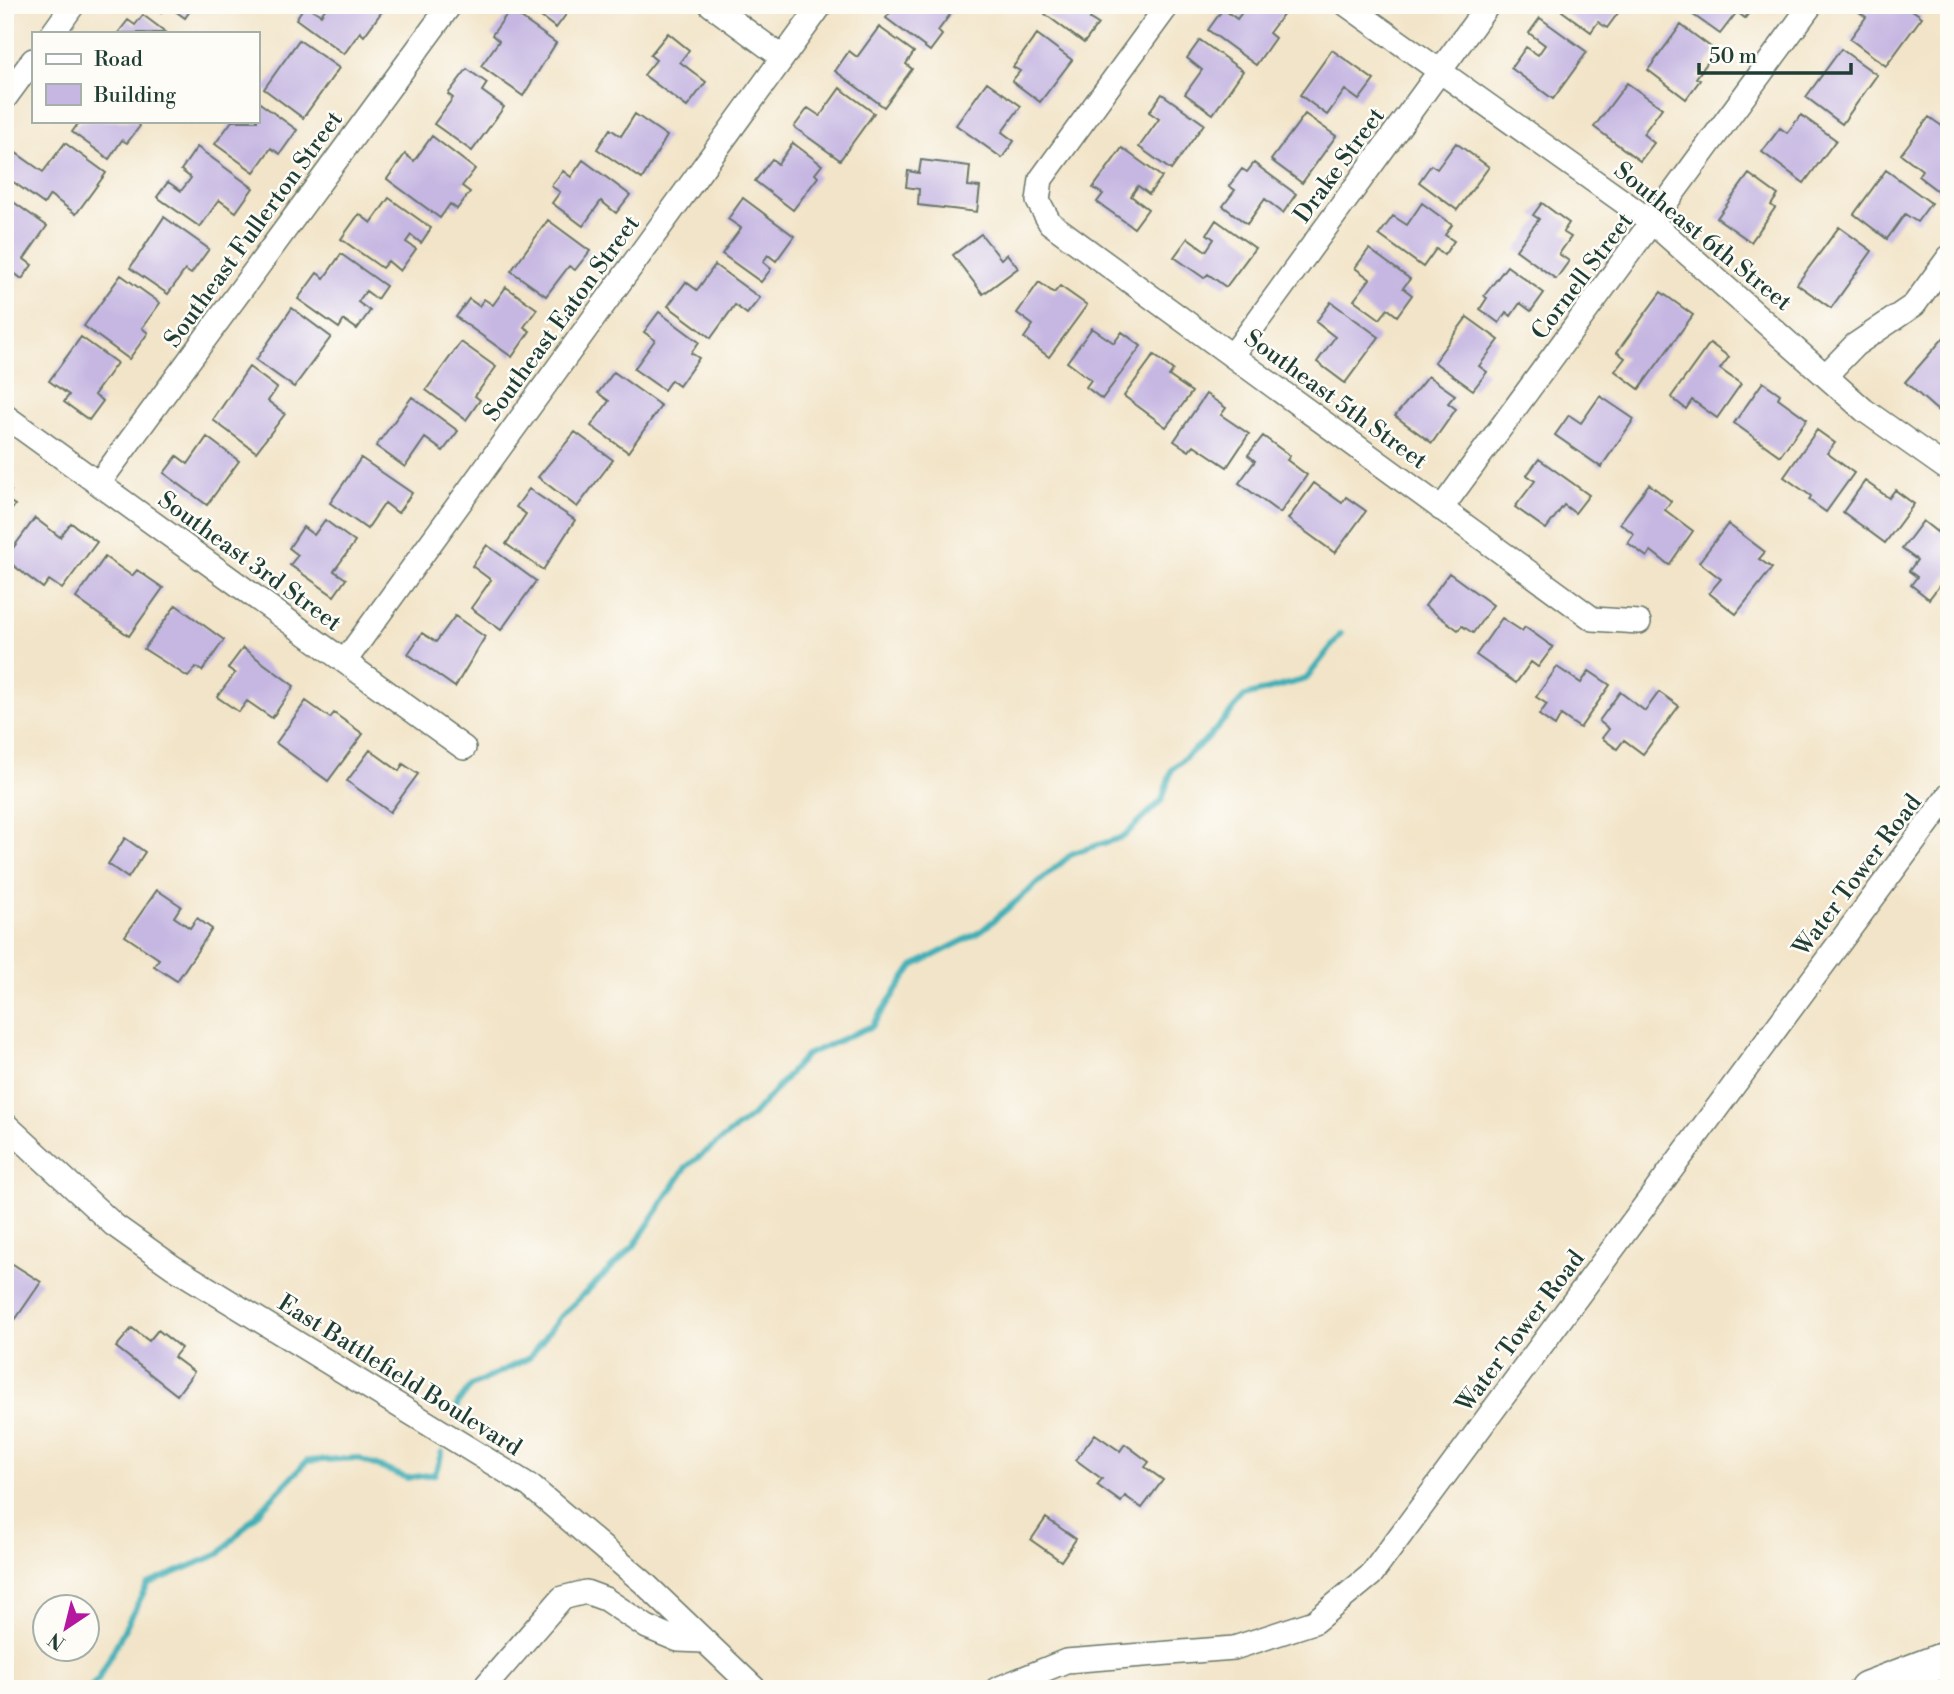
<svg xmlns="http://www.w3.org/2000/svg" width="1954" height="1694" font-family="'Libre Bodoni',serif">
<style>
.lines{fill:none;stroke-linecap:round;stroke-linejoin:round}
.stream{stroke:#3daeb6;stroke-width:6}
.building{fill:#c6b7e2}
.minor-casing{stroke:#697768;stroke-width:26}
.highway-casing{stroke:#697768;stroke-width:38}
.minor{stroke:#fff;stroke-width:23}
.highway{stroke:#fff;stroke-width:35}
.labels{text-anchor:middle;stroke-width:5;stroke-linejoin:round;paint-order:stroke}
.street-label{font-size:24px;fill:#1f3d34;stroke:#fdfcf7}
</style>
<rect width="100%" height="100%" fill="#fdfcf7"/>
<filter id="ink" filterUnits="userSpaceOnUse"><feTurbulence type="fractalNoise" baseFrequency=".0143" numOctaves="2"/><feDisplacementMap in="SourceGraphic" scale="14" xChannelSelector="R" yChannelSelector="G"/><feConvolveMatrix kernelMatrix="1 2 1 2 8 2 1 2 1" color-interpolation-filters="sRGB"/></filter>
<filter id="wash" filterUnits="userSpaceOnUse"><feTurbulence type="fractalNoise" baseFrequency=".00686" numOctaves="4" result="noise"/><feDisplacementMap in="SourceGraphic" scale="28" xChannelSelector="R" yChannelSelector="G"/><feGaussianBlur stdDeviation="1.57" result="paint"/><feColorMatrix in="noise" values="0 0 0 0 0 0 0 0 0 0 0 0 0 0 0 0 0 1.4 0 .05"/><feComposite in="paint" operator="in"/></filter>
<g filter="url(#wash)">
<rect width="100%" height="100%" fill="#f2e4c8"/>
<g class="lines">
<path class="stream" d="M 454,1417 L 458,1403 L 471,1386 L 529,1358 L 560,1317 L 634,1246 L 686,1167 L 752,1116 L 806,1055 L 872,1026 L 913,966 L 980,932 L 1073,853 L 1123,837 L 1162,800 L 1172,769 L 1209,737 L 1245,696 L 1306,679 L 1341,634
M 88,1689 L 98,1680 L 148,1584 L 219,1554 L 307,1461 L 357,1458 L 407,1478 L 435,1474 L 442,1452"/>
</g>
<g id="blocks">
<path class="building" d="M 151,5 L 166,5 L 161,12 Z
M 167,5 L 194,5 L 185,18 Z
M 305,5 L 321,15 L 328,5 L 376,5 L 383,10 L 364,36 L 360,32 L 344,54 L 296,19 Z
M 525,5 L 573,5 L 556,28 Z
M 896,5 L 957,5 L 938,31 L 942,35 L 930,51 L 886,18 Z
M 1051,5 L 1100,5 L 1090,19 L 1098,24 L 1084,43 L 1045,14 Z
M 1255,5 L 1273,5 L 1284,13 L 1269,33 L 1275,38 L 1256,65 L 1208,30 L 1223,9 L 1237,19 L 1246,7 L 1252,11 Z
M 1566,5 L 1611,5 L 1618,13 L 1607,28 L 1598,22 L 1591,32 L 1562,11 Z
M 1688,5 L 1755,5 L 1745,18 L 1737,12 L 1720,34 L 1685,9 Z
M 1863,5 L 1905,5 L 1922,17 L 1886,66 L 1850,39 L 1866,17 L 1859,12 Z
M 510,10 L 556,43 L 523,96 L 481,66 L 499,41 L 492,35 Z
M 143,15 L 167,33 L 118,33 L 128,20 L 135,25 Z
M 1540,18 L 1587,52 L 1553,99 L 1511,68 L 1526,47 L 1538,55 L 1545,45 L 1529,33 Z
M 1681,25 L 1716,51 L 1696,78 L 1700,80 L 1686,99 L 1648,70 Z
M 879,27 L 914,52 L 906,64 L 912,69 L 884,107 L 835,71 L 849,51 L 857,57 Z
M 668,33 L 689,50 L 680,62 L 706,82 L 687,107 L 644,75 L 656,60 L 650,55 Z
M 1037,34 L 1072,60 L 1040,102 L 1012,81 L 1020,71 L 1013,67 Z
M 299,40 L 339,68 L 303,118 L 264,89 Z
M 1200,40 L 1243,71 L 1213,114 L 1185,94 L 1202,70 L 1187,58 Z
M 1841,49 L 1877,75 L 1842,124 L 1806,97 Z
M 1332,50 L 1374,80 L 1359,100 L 1345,90 L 1327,115 L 1300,95 Z
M 467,69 L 487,83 L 482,91 L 504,107 L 472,151 L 434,124 L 453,98 L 448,94 Z
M 987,82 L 1021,106 L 1002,132 L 1014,141 L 1002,158 L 956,125 Z
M 1627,83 L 1662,108 L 1643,134 L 1654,143 L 1640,161 L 1594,127 Z
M 840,88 L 874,113 L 840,160 L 794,127 L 808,108 L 820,116 Z
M 1162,94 L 1204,124 L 1171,170 L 1139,147 L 1159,119 L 1149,112 Z
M 257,101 L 297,130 L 280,154 L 271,148 L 254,172 L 215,144 L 232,121 L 257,121 Z
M 635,114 L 667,136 L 642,179 L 597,149 L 610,129 L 621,136 Z
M 1305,114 L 1336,136 L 1302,183 L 1271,160 Z
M 1801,115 L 1836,140 L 1804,183 L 1762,152 L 1780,128 L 1787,133 Z
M 1929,117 L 1949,131 L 1949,179 L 1939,192 L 1918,176 L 1922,170 L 1901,154 Z
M 80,121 L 136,121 L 140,126 L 127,143 L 122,140 L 109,159 L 72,132 Z
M 432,136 L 475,169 L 462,186 L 470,192 L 457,209 L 450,204 L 440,218 L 387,179 L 405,154 L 414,161 Z
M 65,143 L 106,173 L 76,214 L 50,195 L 44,204 L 5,176 L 5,169 L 16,153 L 43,172 Z
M 793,143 L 822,165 L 815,174 L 818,177 L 793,210 L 755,181 L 772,159 L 778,164 Z
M 1456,143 L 1489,167 L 1457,210 L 1419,182 L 1431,165 L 1437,169 Z
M 197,147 L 253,188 L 236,212 L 219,200 L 200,227 L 157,197 L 168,182 L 181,191 L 191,178 L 181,170 Z
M 1122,148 L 1162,177 L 1149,194 L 1138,186 L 1131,196 L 1148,209 L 1134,228 L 1097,202 L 1103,194 L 1093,188 Z
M 583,160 L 630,195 L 616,213 L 601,201 L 583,226 L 552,203 L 560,192 L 551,186 L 563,171 L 571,177 Z
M 921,160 L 970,166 L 968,186 L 980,187 L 977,212 L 918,205 L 919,189 L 906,187 L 908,171 L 919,173 Z
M 1254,163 L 1296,194 L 1283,213 L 1265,199 L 1247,224 L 1223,206 L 1235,190 L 1229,186 L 1242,169 L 1247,172 Z
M 1886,170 L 1931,203 L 1917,222 L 1905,214 L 1887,239 L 1854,214 Z
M 1749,174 L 1778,195 L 1771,205 L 1775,208 L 1751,242 L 1717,218 Z
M 5,196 L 47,226 L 24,259 L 32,265 L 22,279 L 5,266 Z
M 389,198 L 431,228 L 421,243 L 411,235 L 406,242 L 416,249 L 400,271 L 388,261 L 382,268 L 341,239 L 359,214 L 371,223 Z
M 743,198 L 794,236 L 776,261 L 768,255 L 763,262 L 771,269 L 761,282 L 722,254 L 741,228 L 728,219 Z
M 1422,203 L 1452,225 L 1445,235 L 1454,241 L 1444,255 L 1436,249 L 1423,267 L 1379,235 L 1393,216 L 1407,225 Z
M 1542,203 L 1569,223 L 1563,232 L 1571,237 L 1559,254 L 1569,261 L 1556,279 L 1516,250 L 1539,219 L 1533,215 Z
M 164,217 L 209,249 L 191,274 L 185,270 L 168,294 L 130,268 Z
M 548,220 L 590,251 L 575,270 L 569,266 L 546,296 L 511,271 Z
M 1216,220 L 1255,248 L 1226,287 L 1208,274 L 1204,278 L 1174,257 L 1188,238 L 1206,251 L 1214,239 L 1207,234 Z
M 1839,227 L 1872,251 L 1831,308 L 1797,284 Z
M 981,234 L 1001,259 L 1007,254 L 1018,268 L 983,294 L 953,255 Z
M 1369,249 L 1410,279 L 1403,288 L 1412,295 L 1397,316 L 1388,309 L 1380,319 L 1354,300 L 1370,279 L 1355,268 Z
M 341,254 L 386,286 L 377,299 L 366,291 L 358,302 L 370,311 L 357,329 L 344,320 L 339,328 L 298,299 L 317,273 L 324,278 Z
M 715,265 L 760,298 L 747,314 L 735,305 L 711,338 L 668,306 L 686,282 L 697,290 Z
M 1507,266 L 1544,293 L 1531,311 L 1520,303 L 1511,316 L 1506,312 L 1499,323 L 1480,309 L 1487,298 L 1484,296 Z
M 121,275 L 160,303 L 142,328 L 148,333 L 129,359 L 84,326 Z
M 1039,282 L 1054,293 L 1060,286 L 1087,305 L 1049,357 L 1024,338 L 1033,325 L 1017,313 Z
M 506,287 L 537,309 L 524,327 L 530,331 L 512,357 L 456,317 L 469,299 L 479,306 L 484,299 L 493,305 Z
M 1661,292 L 1693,315 L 1639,389 L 1615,371 L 1625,358 L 1617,352 Z
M 1331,302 L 1379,337 L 1345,383 L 1317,362 L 1335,337 L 1316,322 Z
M 292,308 L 331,337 L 294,387 L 256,360 Z
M 659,312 L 699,342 L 691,353 L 699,358 L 679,386 L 671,380 L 664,390 L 634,369 L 655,340 L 644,332 Z
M 1467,317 L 1499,340 L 1479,366 L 1487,372 L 1473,390 L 1434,362 Z
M 1092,328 L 1114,343 L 1122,332 L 1141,346 L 1102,399 L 1086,387 L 1091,380 L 1067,362 Z
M 1946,335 L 1949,337 L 1949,398 L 1938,411 L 1905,382 Z
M 81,337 L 117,363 L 94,395 L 103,401 L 89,420 L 64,402 L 69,395 L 49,381 Z
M 461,342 L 496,367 L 475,396 L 480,400 L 466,420 L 426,390 Z
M 1710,343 L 1729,357 L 1720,369 L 1741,384 L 1717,418 L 1692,400 L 1686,409 L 1671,397 Z
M 1154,355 L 1173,370 L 1169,376 L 1192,392 L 1166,427 L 1124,396 Z
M 249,367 L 277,388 L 268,401 L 285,414 L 256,452 L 213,420 Z
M 614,372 L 661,406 L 628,452 L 591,426 L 609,401 L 598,393 Z
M 1428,376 L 1455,395 L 1448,403 L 1456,409 L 1432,443 L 1395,416 Z
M 1763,382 L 1780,394 L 1778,398 L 1807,419 L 1780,456 L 1734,423 Z
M 1206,394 L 1226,408 L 1221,415 L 1249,434 L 1227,467 L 1194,445 L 1189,451 L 1174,441 Z
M 1600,396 L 1634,419 L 1601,467 L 1555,435 L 1569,415 L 1581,423 Z
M 412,397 L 458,431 L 443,451 L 425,438 L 405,467 L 376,446 Z
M 1817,430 L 1835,443 L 1827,453 L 1854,473 L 1826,512 L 1809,500 L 1811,496 L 1784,477 Z
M 575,432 L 613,460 L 577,507 L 538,477 Z
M 1263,436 L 1290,456 L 1287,460 L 1307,475 L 1280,513 L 1239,483 L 1255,461 L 1248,455 Z
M 207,437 L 239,461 L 207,505 L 164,473 L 177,456 L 188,464 Z
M 361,458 L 412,493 L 398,513 L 385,503 L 367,529 L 330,503 Z
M 1539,459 L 1589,495 L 1575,513 L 1564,505 L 1546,529 L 1515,507 L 1535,481 L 1527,475 Z
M 1865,481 L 1889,498 L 1895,490 L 1914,504 L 1885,543 L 1843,512 Z
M 1314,483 L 1342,503 L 1346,497 L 1366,511 L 1335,553 L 1288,519 Z
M 1649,484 L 1671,501 L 1665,510 L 1693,531 L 1669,565 L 1651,551 L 1647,557 L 1628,543 L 1634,534 L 1620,523 Z
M 5,487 L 11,491 L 6,499 L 15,505 L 5,519 Z
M 529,489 L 575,520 L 543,570 L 506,544 L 526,514 L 516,507 Z
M 35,518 L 60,537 L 71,523 L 97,542 L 62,589 L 49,580 L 43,588 L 5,559 Z
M 325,520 L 355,542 L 334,571 L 346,579 L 334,596 L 290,565 L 298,555 L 289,548 L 303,527 L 314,535 Z
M 1923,521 L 1937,532 L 1943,525 L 1949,529 L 1949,573 L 1929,599 L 1911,585 L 1917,577 L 1909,571 L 1917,560 L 1902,549 Z
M 1728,524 L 1765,552 L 1759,559 L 1772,568 L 1736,614 L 1709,593 L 1721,579 L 1699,562 Z
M 487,545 L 536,581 L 501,630 L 471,608 L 491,580 L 472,566 Z
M 105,557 L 132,576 L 137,570 L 163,588 L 129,636 L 76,598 Z
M 1449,573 L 1493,605 L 1473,633 L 1462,626 L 1458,630 L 1425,606 Z
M 176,605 L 224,640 L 202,671 L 196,667 L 188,677 L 144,649 Z
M 455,616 L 485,637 L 455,687 L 408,654 L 422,633 L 436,642 Z
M 1502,618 L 1522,631 L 1525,627 L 1553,647 L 1538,667 L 1531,662 L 1516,683 L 1476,655 Z
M 243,648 L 294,686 L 272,718 L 247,701 L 239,712 L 217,697 L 235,673 L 228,668 Z
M 1557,667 L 1581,683 L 1589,671 L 1610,685 L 1580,728 L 1561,715 L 1555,726 L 1539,715 L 1547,704 L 1536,697 Z
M 1620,692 L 1645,711 L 1659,692 L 1679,706 L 1643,754 L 1624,740 L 1617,749 L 1602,738 L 1609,729 L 1599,721 Z
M 306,701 L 330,718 L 334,713 L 363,734 L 328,781 L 276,743 Z
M 370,750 L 399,771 L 403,764 L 418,774 L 390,812 L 347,781 Z
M 125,838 L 145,852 L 128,878 L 108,864 Z
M 157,890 L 181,906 L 174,917 L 190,928 L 197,918 L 212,929 L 177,981 L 154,966 L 159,959 L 125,936 Z
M 5,1259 L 41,1282 L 15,1320 L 5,1314 Z
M 132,1328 L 149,1341 L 158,1330 L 181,1348 L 174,1357 L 194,1372 L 177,1395 L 116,1347 Z
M 1095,1434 L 1120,1451 L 1125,1444 L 1149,1462 L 1145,1467 L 1163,1480 L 1142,1508 L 1125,1496 L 1121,1502 L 1097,1485 L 1102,1479 L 1076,1460 Z
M 1046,1518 L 1076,1539 L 1061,1561 L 1031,1540 Z"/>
</g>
</g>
<g filter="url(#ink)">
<use href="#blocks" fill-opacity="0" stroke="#697768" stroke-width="2"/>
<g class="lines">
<defs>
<path id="minor" d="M 711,5 L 782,57
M 1168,5 L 1041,179 L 1038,201 L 1050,223 L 1593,619 L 1639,622
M 1347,5 L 1653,223 L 1864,410 L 1949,470
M 53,33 L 73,5
M 5,98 L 33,60
M 1232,356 L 1488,5
M 1827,374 L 1855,345 L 1914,305 L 1949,257
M 5,416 L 464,748
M 99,483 L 450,5
M 1441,509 L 1811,5
M 345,661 L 821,5
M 5,1124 L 114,1225 L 173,1267 L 530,1486 L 643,1582 L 755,1689
M 483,1689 L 562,1598 L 586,1592 L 605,1599 L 647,1627 L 678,1640 L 703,1641
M 997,1689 L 1066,1661 L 1234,1648 L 1314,1622 L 1371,1575 L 1949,795"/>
<path id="highway" d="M 1867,1689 L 1949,1658"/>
</defs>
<use href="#minor" class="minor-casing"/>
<use href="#highway" class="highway-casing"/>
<use href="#minor" class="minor"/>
<use href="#highway" class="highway"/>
</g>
</g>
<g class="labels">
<g class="street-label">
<text transform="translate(1339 165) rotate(-54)" y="8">Drake Street</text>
<text transform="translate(253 229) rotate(-54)" y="8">Southeast Fullerton Street</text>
<text transform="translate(1703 236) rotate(39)" y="8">Southeast 6th Street</text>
<text transform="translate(1582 276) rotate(-53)" y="8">Cornell Street</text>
<text transform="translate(561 318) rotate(-54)" y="8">Southeast Eaton Street</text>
<text transform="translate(1336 399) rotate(36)" y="8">Southeast 5th Street</text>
<text transform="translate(250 561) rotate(36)" y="8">Southeast 3rd Street</text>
<text transform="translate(1857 875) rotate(-53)" y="8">Water Tower Road</text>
<text transform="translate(1520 1331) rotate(-53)" y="8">Water Tower Road</text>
<text transform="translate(400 1375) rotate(32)" y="8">East Battlefield Boulevard</text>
</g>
</g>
<rect width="1954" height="1694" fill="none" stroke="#fdfcf7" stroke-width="28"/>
<rect x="32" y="32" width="228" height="91" fill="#fdfcf7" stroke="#a4b0a9" stroke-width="2"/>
<rect x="46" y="54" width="35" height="10" fill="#ffffff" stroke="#a4b0a9" stroke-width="2"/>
<text x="94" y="66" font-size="21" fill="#1f3d34">Road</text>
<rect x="46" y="84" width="35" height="21" fill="#c6b7e2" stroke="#a4b0a9" stroke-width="2"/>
<text x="94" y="102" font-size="21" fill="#1f3d34">Building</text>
<g transform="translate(66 1628) rotate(215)"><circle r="33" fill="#fdfcf7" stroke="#a4b0a9" stroke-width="2"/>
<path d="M0-5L12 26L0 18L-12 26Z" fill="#b5179e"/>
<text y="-10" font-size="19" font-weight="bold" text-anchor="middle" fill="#1f3d34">N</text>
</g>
<path d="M1699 63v10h152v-10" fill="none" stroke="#1f3d34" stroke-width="3.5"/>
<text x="1709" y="63" font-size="21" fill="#1f3d34" stroke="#fdfcf7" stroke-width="5" paint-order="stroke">50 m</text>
</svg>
